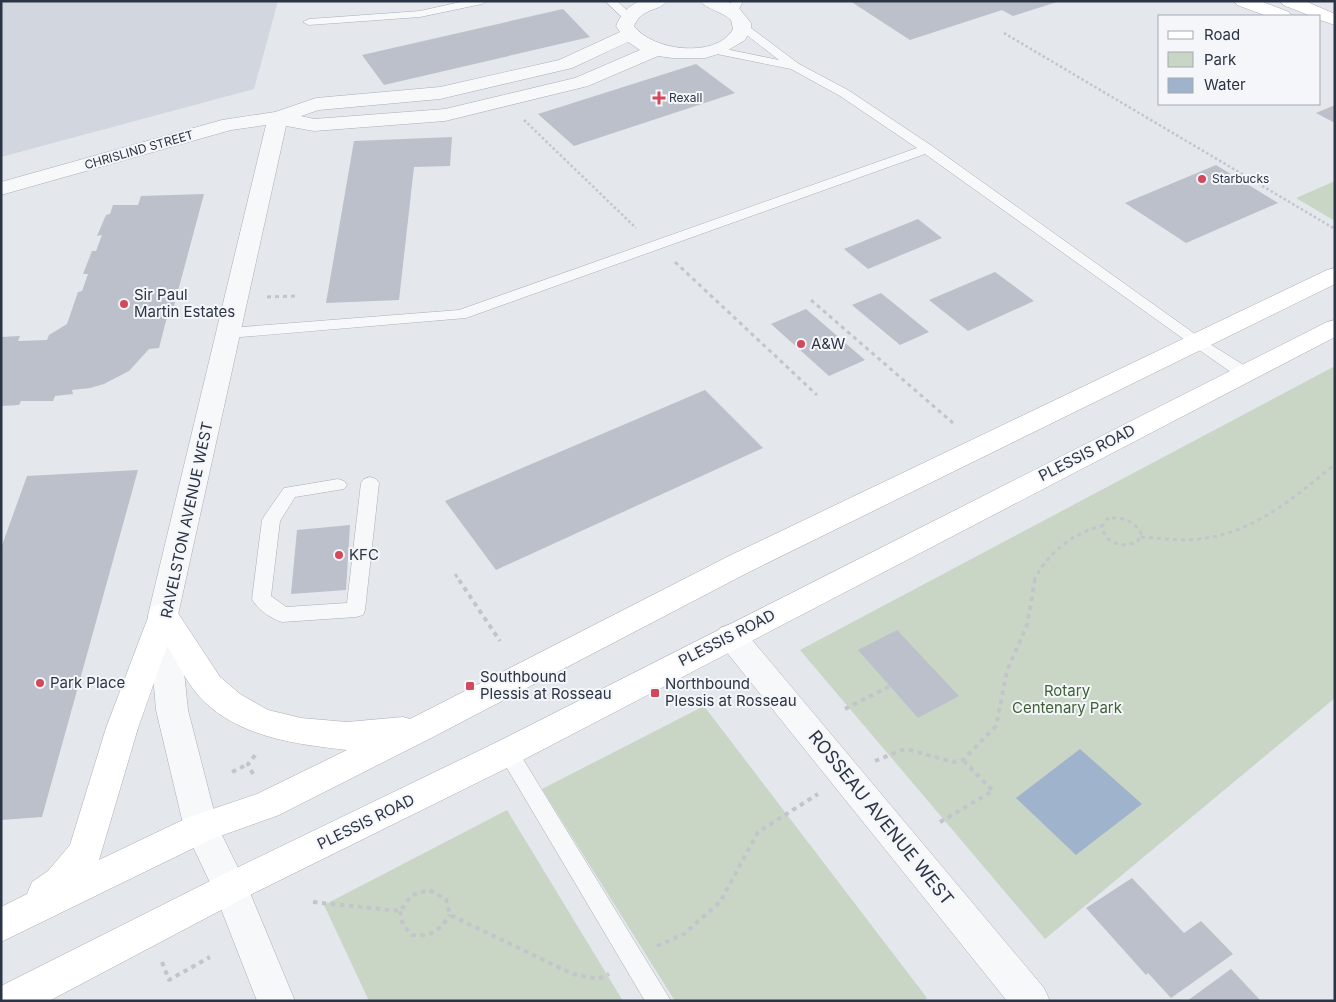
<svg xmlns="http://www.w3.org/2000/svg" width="1336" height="1002" font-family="Inter,sans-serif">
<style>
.built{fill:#d2d6de}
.green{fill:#c9d6c5}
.water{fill:#9fb4cc}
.building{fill:#bbc0ca}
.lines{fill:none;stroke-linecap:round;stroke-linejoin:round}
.lane-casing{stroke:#a9aeb7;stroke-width:1}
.street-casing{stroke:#a9aeb7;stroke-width:1}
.secondary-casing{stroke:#a9aeb7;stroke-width:1}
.path-far2{stroke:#c2c5cb;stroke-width:2.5;stroke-dasharray:2.5 2.5;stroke-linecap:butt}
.path-far1{stroke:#c2c5cb;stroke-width:3;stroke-dasharray:4 4;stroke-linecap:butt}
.path{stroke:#c2c5cb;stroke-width:4;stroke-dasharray:4.5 4.5;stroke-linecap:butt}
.lane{fill:#f7f8fa;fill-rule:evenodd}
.street{fill:#f7f8fa;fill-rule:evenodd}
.secondary{fill:#fff;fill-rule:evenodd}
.poi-dot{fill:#d1495b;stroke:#f4f6f9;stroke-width:2}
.labels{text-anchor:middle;stroke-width:4;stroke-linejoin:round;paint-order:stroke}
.far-poi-label{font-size:12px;fill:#2b3445;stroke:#f4f6f9;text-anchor:start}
.far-street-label{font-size:12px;fill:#2b3445;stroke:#f4f6f9}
.poi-label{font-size:15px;fill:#2b3445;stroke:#f4f6f9;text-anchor:start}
.street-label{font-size:15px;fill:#2b3445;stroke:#f4f6f9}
.park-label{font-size:15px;fill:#3f6138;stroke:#f4f6f9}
.near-street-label{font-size:18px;fill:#2b3445;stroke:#f4f6f9}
</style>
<rect width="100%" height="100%" fill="#e4e7ec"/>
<path class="built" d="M 1,1 L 278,1 L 254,89 L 1,157 Z"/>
<path class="green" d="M 1335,181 L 1335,221 L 1296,198 Z
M 1335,366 L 1335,698 L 1045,939 L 800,650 Z
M 704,706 L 927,998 L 923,1001 L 675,1001 L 542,789 Z
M 507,810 L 623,1001 L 369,1001 L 324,905 Z"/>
<path class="water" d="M 1080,749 L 1142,804 L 1076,855 L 1016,798 Z"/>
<path class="building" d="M 850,1 L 1057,1 L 1057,2 L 1013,16 L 1002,10 L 910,40 Z
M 563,9 L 590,37 L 384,85 L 362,55 Z
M 696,64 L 735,93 L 574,146 L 538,114 Z
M 1335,105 L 1335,123 L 1316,113 Z
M 452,137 L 450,166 L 414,167 L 399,300 L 326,303 L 354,141 Z
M 1216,165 L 1278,203 L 1186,243 L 1125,203 Z
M 204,194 L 171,317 L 167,317 L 159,348 L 149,349 L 129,371 L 104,384 L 90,388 L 72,390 L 73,394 L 55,396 L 53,401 L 21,401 L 19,405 L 1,406 L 1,337 L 20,336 L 18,341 L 47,340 L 49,335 L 67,324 L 78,292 L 82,291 L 88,274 L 83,274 L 92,251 L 96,251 L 102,235 L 97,236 L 106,215 L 110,214 L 113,205 L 138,205 L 141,196 Z
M 918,219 L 942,238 L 868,269 L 844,249 Z
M 995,272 L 1034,301 L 968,331 L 929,300 Z
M 881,293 L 929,332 L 900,345 L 852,305 Z
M 806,309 L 865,360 L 829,376 L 771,324 Z
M 705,390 L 763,448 L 496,570 L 445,501 Z
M 138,470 L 42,817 L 1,820 L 1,548 L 27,476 Z
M 350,525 L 346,590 L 291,594 L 297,530 Z
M 897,630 L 959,696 L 918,718 L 858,650 Z
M 1132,878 L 1184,933 L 1201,921 L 1233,954 L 1171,998 L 1148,973 L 1146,975 L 1086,908 Z
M 1231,969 L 1261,1001 L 1187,1001 Z"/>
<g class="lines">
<defs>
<path id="lane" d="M 465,1 L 487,1 L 482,4 L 420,17 L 309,25 L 303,22 L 309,19 L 420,11 Z
M 605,1 L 617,1 L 634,17 L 628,20 L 624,19 Z
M 732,1 L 743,1 L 737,13 L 733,14 L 727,11 Z
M 743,24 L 747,25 L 799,64 L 848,90 L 932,146 L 1202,339 L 1250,369 L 1252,373 L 1250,377 L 1244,378 L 1238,377 L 1192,345 L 925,154 L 466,318 L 229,338 L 224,336 L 221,333 L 224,330 L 229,328 L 459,310 L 917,148 L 840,96 L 791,69 L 707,52 L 705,50 L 711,46 L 779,60 L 739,29 L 737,27 Z
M 370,477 L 376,479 L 379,483 L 365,610 L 363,615 L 356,617 L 282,622 C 271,619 257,609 252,599 L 262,520 L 265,515 L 284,488 L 338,479 L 344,481 L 347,485 L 344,489 L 295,497 L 280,521 L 271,596 L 286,607 L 347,603 L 361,483 L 364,479 Z
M 508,743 L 515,746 L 671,1001 L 645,1001 L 501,758 L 498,752 L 501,746 Z"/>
<path id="street" d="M 640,1 L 667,1 C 659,12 642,7 634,26 C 652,51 717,59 733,29 L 731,20 C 723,12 706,9 700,1 L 727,1 L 739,8 L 751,23 L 751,29 L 745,40 L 725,52 L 705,58 L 673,58 L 658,56 L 588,86 L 445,121 L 314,131 L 286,126 L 178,615 L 188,710 L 218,827 L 248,888 L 295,1001 L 257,1001 L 214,891 L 184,828 L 156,710 L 148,615 L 266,125 L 231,130 L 1,195 L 1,182 L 222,120 L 275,112 L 316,98 L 440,87 L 559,60 L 620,32 L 616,26 C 621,14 628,6 640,1 ZM 628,42 L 640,50 L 575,78 L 445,109 L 314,119 L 301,116 L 319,110 L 440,99 L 572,68 Z
M 731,624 L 742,628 L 1044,988 L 1050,1001 L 1007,1001 L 720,644 L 716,636 L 720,628 Z"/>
<path id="secondary" d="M 1234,1 L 1260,1 L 1289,12 L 1292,16 L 1267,16 L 1237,5 Z
M 1280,1 L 1305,1 L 1335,14 L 1335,25 L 1320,20 L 1320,16 L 1311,16 L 1283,5 Z
M 1335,268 L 1335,284 L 749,572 L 433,737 L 279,815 L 212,839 L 1,942 L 1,907 L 27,894 L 32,882 L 48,871 L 70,845 L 106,728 L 152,607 L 163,603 L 174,607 L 220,677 L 240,694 L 268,710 L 301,718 L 347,722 L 403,717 L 410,719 L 729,556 L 1327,270 ZM 167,646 C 177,662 186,681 198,695 C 235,737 295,744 347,750 L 257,794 L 189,817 L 99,860 L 138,728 Z
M 1335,320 L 1335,337 L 519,762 L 242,899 L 49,1001 L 1,1001 L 1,986 L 218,877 L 497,742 L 1327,322 Z"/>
</defs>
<use href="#lane" class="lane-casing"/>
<use href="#street" class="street-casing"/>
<use href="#secondary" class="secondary-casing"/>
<path class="path-far2" d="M 1004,33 L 1335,229
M 524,120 L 636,228"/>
<path class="path-far1" d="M 675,262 L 817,395
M 267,297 L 295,296
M 811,300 L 953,423
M 1112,518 C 1125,518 1134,521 1141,533 L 1138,541 C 1123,549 1105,544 1102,526 L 1107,519 Z
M 1141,537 C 1160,538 1180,541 1199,539 C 1254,533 1294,498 1335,464
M 455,574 L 460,581
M 1034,581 C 1046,554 1074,532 1102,526"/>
<path class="path" d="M 459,580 L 500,641
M 845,709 L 890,686
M 875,761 L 902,750 L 910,750 L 953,762 L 963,760 L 996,726 L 1007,671 L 1027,625 L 1035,580
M 232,772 L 248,764
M 253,774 L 248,764 L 257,753
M 940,822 L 993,791 L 963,760
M 313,902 L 400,911 L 412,895 L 429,890 L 446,899 L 450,915 L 573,974 L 598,979 L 609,974
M 400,911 L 403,925 L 412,935 C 431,937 439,931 450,915
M 657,946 L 684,934 L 720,902 L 758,832 L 818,794
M 162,962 L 169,980 L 210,957"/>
<use href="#lane" class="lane"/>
<use href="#street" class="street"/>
<use href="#secondary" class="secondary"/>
</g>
<g class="poi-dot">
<path d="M656.5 90.5h5v5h5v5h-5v5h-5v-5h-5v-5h5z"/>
<circle cx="1202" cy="179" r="5"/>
<circle cx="124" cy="304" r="5"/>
<circle cx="801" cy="344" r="5"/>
<circle cx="339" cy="555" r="5"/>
<circle cx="40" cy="683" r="5"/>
<rect x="465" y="681" width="10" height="10" rx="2.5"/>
<rect x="650" y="688" width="10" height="10" rx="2.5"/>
</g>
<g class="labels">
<g class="far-poi-label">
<text x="669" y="102">Rexall</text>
<text x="1212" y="183">Starbucks</text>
</g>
<g class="far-street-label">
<text transform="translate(139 150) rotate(-16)" y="4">CHRISLIND STREET</text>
</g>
<g class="poi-label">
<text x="134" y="300">Sir Paul<tspan x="134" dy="17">Martin Estates</tspan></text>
<text x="811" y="349">A&amp;W</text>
<text x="349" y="560">KFC</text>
<text x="480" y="682">Southbound<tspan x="480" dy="17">Plessis at Rosseau</tspan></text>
<text x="50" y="688">Park Place</text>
<text x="665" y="689">Northbound<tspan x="665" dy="17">Plessis at Rosseau</tspan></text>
</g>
<g class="street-label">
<text transform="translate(1087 453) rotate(-27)" y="5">PLESSIS ROAD</text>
<text transform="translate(187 520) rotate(-78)" y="5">RAVELSTON AVENUE WEST</text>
<text transform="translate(727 638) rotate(-27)" y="5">PLESSIS ROAD</text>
<text transform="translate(366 822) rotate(-26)" y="5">PLESSIS ROAD</text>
</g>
<g class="park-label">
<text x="1067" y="696">Rotary<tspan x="1067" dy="17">Centenary Park</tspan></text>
</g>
<g class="near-street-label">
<text transform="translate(881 818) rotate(51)" y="6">ROSSEAU AVENUE WEST</text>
</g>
</g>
<rect width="1336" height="1002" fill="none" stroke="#2b3445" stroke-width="5"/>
<rect x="1158" y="15" width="162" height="90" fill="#f4f6f9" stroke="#a4a8b1"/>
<rect x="1168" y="31" width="25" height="8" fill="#ffffff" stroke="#a4a8b1"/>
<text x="1204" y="40" font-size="15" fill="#2b3445">Road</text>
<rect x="1168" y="52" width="25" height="15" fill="#c9d6c5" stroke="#a4a8b1"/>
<text x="1204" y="65" font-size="15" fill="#2b3445">Park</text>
<rect x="1168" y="78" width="25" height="15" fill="#9fb4cc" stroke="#a4a8b1"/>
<text x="1204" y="90" font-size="15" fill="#2b3445">Water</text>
</svg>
